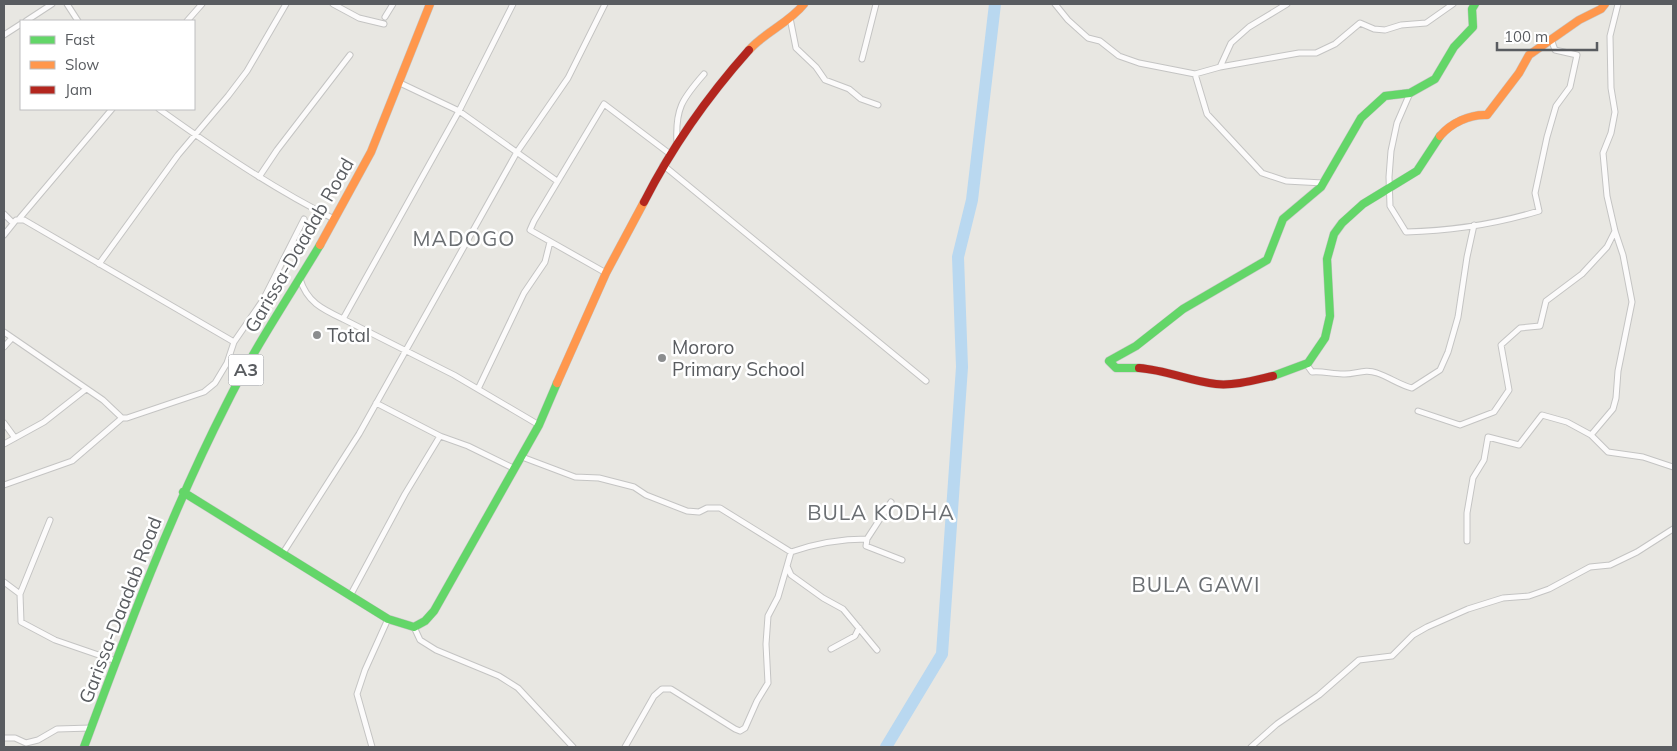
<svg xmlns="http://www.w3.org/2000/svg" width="1677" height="751" font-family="Mulish,sans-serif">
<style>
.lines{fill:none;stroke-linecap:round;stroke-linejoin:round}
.river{stroke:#b9d8f0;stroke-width:12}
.street-casing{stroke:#c4c4c3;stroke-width:7}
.fast-casing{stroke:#c5c5c4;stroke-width:9}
.slow-casing{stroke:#c5c5c4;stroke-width:9}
.jam-casing{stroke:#c5c5c4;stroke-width:9}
.street{stroke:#fcfbfb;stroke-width:5}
.fast{stroke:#63d668;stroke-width:8}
.slow{stroke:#ff974d;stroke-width:8}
.jam{stroke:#b3261e;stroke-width:8}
.poi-dot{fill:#8b8d8e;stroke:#fff;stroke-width:2}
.labels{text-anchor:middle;stroke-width:5;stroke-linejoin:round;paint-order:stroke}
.shield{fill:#fff;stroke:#8b8d90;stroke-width:1}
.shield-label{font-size:18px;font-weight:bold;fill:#595c60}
.street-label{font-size:19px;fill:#595c60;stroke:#fff}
.poi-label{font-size:19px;fill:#595c60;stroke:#fff;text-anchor:start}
.quarter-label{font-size:21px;letter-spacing:1px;fill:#6a6e72;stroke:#fff}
</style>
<rect width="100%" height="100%" fill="#e8e7e2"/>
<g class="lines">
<path class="river" d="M 886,747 L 942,654 L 962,367 L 958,257 L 972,200 L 995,4"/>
<defs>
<path id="street" d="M 67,4 L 78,21
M 333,4 L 359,18 L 384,24
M 513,4 L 459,111 L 343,319 L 454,375 L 539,425
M 1055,4 L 1068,20 L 1088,38 L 1100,41 L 1119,56 L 1139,63 L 1195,74 L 1220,67 L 1231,43 L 1249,27 L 1287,4
M 385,17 L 393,4
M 790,18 L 796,48 L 816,67 L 825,80 L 849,89 L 861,99 L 878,105
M 26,21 L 52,4
M 187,21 L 202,4
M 4,35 L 21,24
M 862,59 L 876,4
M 1220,67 L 1299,53 L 1316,53 L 1335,44 L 1360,23 L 1374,29 L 1385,30 L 1401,25 L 1426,23 L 1453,4
M 1195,74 L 1207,114 L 1262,173 L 1286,181 L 1323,183
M 400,83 L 459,111 L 557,181
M 1410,93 L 1397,123 L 1391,151 L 1389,177 L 1390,206 L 1406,232 C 1450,231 1496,224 1539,211 L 1535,193 L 1547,137 L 1556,106 L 1570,87 L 1577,55 L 1555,50 L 1551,39
M 159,109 C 215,149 272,188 334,219
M 677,143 C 675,109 682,99 704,74
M 663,165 L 926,381
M 259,177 L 277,150 L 350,55
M 4,214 L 13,223
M 19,219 L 112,109
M 4,235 L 16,220 L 24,220 L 234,342
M 99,264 L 178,155 L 228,96 L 247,71 L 286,4
M 606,273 L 530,230 L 534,221 L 604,104 L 670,154
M 300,279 C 307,302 322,309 343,319
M 4,332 L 103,400 L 122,418 L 127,418 L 204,392 L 215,383 L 227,363 L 234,342 L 263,300 L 304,219
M 4,347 L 12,338
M 1307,365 L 1312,372 C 1323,371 1332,374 1343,374 C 1355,375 1364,368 1377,373 C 1389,377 1400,385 1412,388 L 1440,370 L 1448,352 L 1458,317 L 1467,257 L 1474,225
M 478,389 L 524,293 L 545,262 L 550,242
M 376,403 L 440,436 L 468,446 L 513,468
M 1418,411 L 1460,425 L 1494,412 L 1509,390 L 1501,345 L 1520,328 L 1540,326 L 1546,301 L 1582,274 L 1607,247 L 1615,231
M 4,423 L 15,438
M 1591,435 L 1613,409 L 1616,398 L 1618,371 L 1632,302 L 1623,255 L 1615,231 L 1607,196 L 1603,153 L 1611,133 L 1615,112 L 1611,88 L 1610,36 L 1618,4
M 4,444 L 44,422 L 86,389
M 522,457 L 575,477 L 599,478 L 634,487 L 646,495 L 687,511 L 699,512 L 707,508 L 720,508 L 791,552 L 787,566 L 791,575 L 823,598 L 843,609 L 877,650
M 4,485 L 72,461 L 122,418
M 50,520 L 20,594 L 21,622 L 55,640 L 116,661
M 867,539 L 866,546 L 902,560
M 1467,541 L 1467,513 L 1473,478 L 1484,460 L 1488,437 L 1519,445 L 1542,415 L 1567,422 L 1591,435 L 1608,452 L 1643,457 L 1673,467
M 791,552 C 817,543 839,539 867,539 L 891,502
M 283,553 L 359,434 L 517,152 L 568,78 L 605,4
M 4,582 L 20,594
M 350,596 L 405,494 L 440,436
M 414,627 L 420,640 L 436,650 L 499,676 L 518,688 L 573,747
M 831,649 L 855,636 L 859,628
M 4,738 L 15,738 L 26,743 L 38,740 L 57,729 L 91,728
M 372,747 L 357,694 L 365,670 L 388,619
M 625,747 L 654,696 L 662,689 L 671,689 L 735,729 L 740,731 L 745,728 L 757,701 L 768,683 L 766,644 L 768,616 L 778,597 L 787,566
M 1251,747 L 1277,724 L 1319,695 L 1359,660 L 1392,656 L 1413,635 L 1427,627 L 1468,609 L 1503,598 L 1529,596 L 1549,589 L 1590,567 L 1610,565 L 1637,552 L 1673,529"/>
<path id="fast" d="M 1139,368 L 1116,368 L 1109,361 L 1136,346 L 1183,309 L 1267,260 L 1283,219 L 1321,187 L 1361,118 L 1385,96 L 1410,93 L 1435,79 L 1454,47 L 1473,27 L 1472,9 L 1475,4
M 1273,376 L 1308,363 L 1325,338 L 1330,316 L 1327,259 L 1334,234 L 1342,223 L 1363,204 L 1417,171 L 1440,136
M 183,492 L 388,619 L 414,627 L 425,621 L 434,611 L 539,425 L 557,383
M 84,747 C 127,631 170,515 226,405 C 253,350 288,298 320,245"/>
<path id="slow" d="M 749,50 C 765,32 789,23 804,4
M 1440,136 C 1451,123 1470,114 1487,115 L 1519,73 L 1529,55 L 1579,20 L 1601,9 L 1605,4
M 320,245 L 371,152 L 430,4
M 557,383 L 606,273 L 644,202"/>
<path id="jam" d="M 644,202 C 672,147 708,96 749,50
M 1139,368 C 1166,370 1190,381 1216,384 C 1234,386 1255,380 1273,376"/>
</defs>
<use href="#street" class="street-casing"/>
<use href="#fast" class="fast-casing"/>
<use href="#slow" class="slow-casing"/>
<use href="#jam" class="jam-casing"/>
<use href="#street" class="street"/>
<use href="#fast" class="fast"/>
<use href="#slow" class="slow"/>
<use href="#jam" class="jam"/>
</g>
<g class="poi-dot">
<circle cx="317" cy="335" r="5"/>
<circle cx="662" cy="358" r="5"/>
</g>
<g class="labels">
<rect class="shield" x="228.5" y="354.5" width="35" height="31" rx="4"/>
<g class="shield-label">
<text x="246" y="376">A3</text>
</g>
<g class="street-label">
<text transform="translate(299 245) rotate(-60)" y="7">Garissa-Daadab Road</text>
<text transform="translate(120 610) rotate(-69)" y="7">Garissa-Daadab Road</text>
</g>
<g class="poi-label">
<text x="327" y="342">Total</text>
<text x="672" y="354">Mororo<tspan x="672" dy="22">Primary School</tspan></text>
</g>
<g class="quarter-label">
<text x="464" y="246">MADOGO</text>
<text x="881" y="520">BULA KODHA</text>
<text x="1196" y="592">BULA GAWI</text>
</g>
</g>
<rect width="1677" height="751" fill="none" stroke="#595c60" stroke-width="10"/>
<rect x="20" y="20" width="175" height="90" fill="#ffffff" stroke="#bdbebf"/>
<rect x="30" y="36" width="25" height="8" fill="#63d668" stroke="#bdbebf"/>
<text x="65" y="45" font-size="15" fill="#595c60">Fast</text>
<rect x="30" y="61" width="25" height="8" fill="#ff974d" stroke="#bdbebf"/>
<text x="65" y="70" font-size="15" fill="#595c60">Slow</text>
<rect x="30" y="86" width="25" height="8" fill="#b3261e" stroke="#bdbebf"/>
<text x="65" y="95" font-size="15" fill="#595c60">Jam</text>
<path d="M1497 42v8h100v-8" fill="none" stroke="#595c60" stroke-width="2.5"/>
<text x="1504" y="42" font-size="15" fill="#595c60" stroke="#ffffff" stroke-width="4" paint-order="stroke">100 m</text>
</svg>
